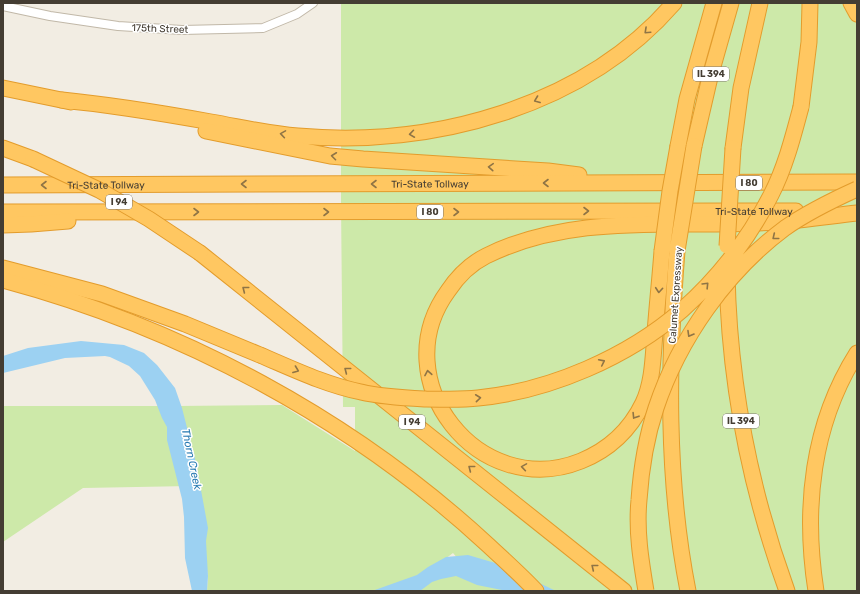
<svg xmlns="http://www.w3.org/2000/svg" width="860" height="594" font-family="Rubik,sans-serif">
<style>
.green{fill:#cde9a9}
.water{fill:#9cd1f2}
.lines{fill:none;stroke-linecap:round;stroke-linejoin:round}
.street-casing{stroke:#c1b8a8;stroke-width:10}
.highway-casing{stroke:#e39c2c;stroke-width:17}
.street{stroke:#fff;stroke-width:8}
.highway{stroke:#ffc761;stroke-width:15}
.highway-bridge-casing{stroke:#e39c2c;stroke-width:17;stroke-linecap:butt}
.highway-bridge{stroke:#ffc761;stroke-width:15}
.oneway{stroke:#8f7445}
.labels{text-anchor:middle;stroke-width:3;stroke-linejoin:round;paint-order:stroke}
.shield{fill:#fff;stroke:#7c7770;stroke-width:1}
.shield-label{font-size:9px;font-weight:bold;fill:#443d33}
.street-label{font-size:10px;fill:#443d33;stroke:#fff}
.water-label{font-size:11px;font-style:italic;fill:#297bb3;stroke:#fff}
</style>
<rect width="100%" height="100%" fill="#f2ede3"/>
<path class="green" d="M 341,3 L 857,3 L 857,591 L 402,591 L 455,572 L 475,579 L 453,553 L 416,581 L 390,591 L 207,591 L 208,576 L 176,406 L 282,405 L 355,451 L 355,407 L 343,407 L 341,203 Z
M 3,406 L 167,406 L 190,486 L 83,488 L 3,542 Z"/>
<path class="water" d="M 81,341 L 124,345 L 144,353 L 157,365 L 175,388 L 182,408 L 196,463 L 208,528 L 206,541 L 208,576 L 207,591 L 192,591 L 185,558 L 184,517 L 182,499 L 167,440 L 167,427 L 162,418 L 155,400 L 140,376 L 129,366 L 110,357 L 105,356 L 65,358 L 3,373 L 3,356 L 28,348 Z
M 468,555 L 502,565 L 556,591 L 507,591 L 477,585 L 456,576 L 441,579 L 432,582 L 420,591 L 372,591 L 417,575 L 428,567 L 446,557 Z"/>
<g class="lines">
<defs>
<path id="street" d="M 3,6 L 50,16 L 118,26 L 182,30 L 263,28 L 297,14 L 313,3"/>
<g id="highway">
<path d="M 851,3 L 857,14"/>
<path d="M 3,88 L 71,102"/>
<path d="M 62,100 C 112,105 161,113 211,122 C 240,127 269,134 298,136 C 432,148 584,107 674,3"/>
<path d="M 801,107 L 809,42 L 810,3"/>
<path d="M 206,131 L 330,156 L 363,159 L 548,171 L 579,175"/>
<path d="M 678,146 L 687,99 L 714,3"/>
<path d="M 694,146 L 710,77 L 731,3"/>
<path d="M 3,148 L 33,159"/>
<path d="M 733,148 L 741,88 L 760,3"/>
<path id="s1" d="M 3,185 L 857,182"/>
<path id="s2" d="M 3,212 L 796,211"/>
<path d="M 3,225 L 31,224 L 68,221"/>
<path d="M 662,251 C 660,278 657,306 655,333 C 653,356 653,382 643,403 C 630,430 608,450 581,461 C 479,502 383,380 448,291 C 458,276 470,264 486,256 C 576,211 679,229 776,222 C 803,220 830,216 857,213"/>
<path d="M 677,251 C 668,364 666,479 688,591"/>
<path d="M 200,253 L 624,591"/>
<path d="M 3,268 L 102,294 L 185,324 L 260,355"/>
<path d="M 727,273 C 729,382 750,489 787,591"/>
<path d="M 3,280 C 182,328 352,419 488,545 C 504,560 521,575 536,591"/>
<path d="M 816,591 C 803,508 812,424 857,353"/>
</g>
</defs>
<use href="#street" class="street-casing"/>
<use href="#highway" class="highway-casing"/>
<use href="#street" class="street"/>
<use href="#highway" class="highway"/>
<defs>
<path id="highway-bridge" d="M 33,159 L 99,190 L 149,219 L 200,253
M 727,246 L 733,148
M 662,251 L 670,191 L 678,146
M 677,251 L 694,146
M 260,355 C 293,369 326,385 361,392 C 382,397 405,398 426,399 C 444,399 461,400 478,398 C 550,391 628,357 682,310 C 718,278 749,238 771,195 C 785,168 793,137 801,107
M 646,591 C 641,561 636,531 639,500 C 641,470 646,438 656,408 C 679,339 726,272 785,228 C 805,214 835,199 857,189"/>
</defs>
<use href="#highway-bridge" class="highway-bridge-casing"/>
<use href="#highway-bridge" class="highway-bridge"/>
</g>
<defs><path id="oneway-chevron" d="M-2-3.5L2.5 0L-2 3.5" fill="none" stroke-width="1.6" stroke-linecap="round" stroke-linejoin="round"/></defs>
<g class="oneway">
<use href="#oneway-chevron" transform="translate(647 31) rotate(137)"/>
<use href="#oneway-chevron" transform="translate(537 100) rotate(159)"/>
<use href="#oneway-chevron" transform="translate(283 134) rotate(-171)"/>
<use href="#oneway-chevron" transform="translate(412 134) rotate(172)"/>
<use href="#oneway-chevron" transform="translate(334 156) rotate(-173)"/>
<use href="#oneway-chevron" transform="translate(491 167) rotate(-176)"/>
<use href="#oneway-chevron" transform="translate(546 183) rotate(-180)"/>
<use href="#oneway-chevron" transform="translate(244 184) rotate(180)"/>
<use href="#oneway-chevron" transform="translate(374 184) rotate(180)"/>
<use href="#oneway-chevron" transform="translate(44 185) rotate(180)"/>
<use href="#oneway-chevron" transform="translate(586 211)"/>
<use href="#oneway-chevron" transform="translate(196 212)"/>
<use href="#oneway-chevron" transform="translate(326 212)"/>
<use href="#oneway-chevron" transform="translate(456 212)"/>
<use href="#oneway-chevron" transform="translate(775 237) rotate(141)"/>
<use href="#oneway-chevron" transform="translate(706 285) rotate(-46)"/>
<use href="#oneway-chevron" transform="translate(245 289) rotate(-142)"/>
<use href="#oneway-chevron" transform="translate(659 290) rotate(95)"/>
<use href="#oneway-chevron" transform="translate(690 334) rotate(120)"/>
<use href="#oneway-chevron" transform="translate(602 362) rotate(-26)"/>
<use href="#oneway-chevron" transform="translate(296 370) rotate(21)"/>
<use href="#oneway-chevron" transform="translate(347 370) rotate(-142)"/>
<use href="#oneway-chevron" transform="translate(428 373) rotate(-100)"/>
<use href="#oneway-chevron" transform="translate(478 398) rotate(-6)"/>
<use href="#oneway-chevron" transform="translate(635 416) rotate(122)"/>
<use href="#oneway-chevron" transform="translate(524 467) rotate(-171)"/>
<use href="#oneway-chevron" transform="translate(471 468) rotate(-142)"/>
<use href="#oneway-chevron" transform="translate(594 567) rotate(-141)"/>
</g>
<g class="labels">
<g class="shield">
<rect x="693" y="67" width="36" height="14" rx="3"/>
<rect x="736" y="176" width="26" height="14" rx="3"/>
<rect x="106" y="195" width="26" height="14" rx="3"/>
<rect x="417" y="205" width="26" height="14" rx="3"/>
<rect x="723" y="414" width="36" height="14" rx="3"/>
<rect x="399" y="415" width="26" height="14" rx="3"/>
</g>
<g class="shield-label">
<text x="711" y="77">IL 394</text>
<text x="749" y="186">I 80</text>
<text x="119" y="205">I 94</text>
<text x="430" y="215">I 80</text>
<text x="741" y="424">IL 394</text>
<text x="412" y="425">I 94</text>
</g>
<g class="street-label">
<text transform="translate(160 28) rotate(2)" y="4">175th Street</text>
<text dy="4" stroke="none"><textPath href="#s1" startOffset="427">Tri-State Tollway</textPath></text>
<text dy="4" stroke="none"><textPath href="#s1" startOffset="103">Tri-State Tollway</textPath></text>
<text dy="4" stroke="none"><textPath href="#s2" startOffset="751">Tri-State Tollway</textPath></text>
<text transform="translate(675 295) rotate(-86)" y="4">Calumet Expressway</text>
</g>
<g class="water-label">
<text transform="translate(192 459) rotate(78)" y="4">Thorn Creek</text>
</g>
</g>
<rect width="860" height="594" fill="none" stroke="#443d33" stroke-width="8"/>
</svg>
